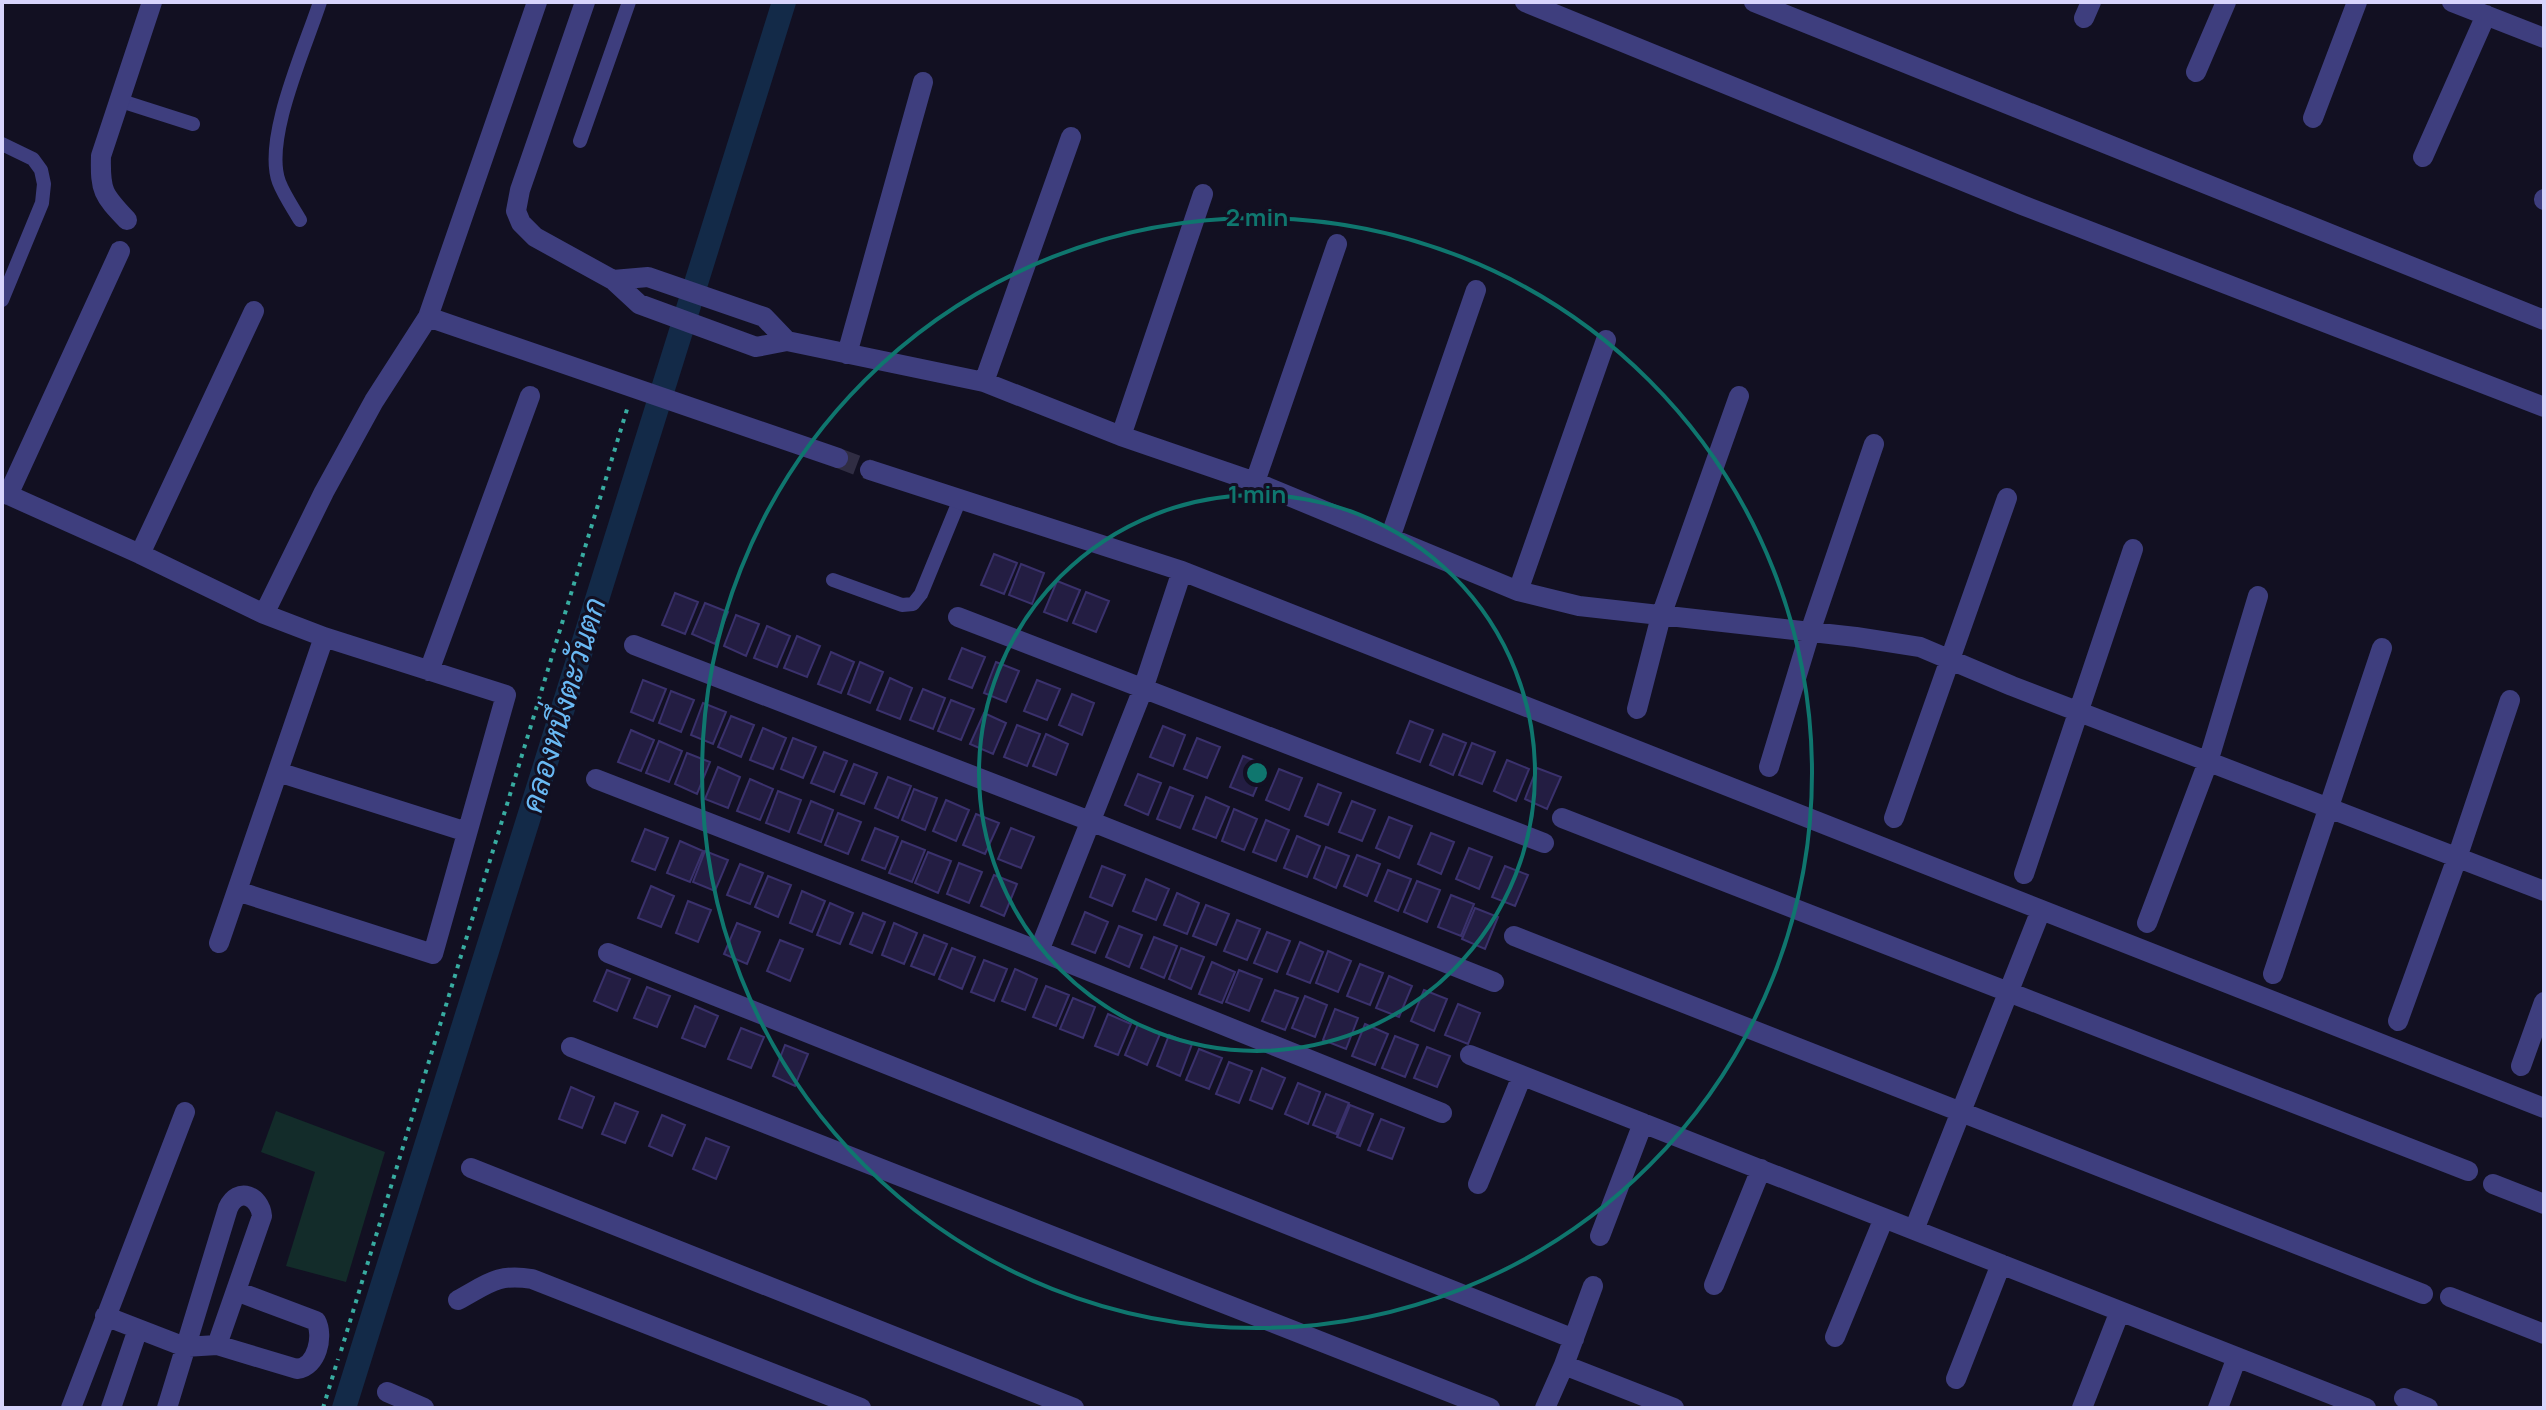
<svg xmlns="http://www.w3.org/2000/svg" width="2546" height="1410" font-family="Manrope,Sarabun,sans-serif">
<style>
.green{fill:#132c2a}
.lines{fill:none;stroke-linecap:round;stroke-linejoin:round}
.canal{stroke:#132a48;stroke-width:24}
.building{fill:#231d42;stroke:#3a316c;stroke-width:2}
.minor-tunnel{stroke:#302d43;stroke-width:20;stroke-dasharray:20 10;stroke-linecap:butt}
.path{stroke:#38aca1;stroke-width:4;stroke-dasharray:4 6;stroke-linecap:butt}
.service{stroke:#3e3e7e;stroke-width:14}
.minor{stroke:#3e3e7e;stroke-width:20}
.ring{fill:none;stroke:#0f766e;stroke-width:4}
.labels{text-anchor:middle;stroke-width:6;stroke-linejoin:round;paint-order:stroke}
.water-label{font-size:30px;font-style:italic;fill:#6ab9f4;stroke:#121022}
.centre{fill:#0f766e;stroke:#121022;stroke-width:4}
.ring-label{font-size:24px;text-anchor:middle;font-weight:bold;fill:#0f766e;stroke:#121022;stroke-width:6;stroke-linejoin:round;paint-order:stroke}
</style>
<rect width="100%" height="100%" fill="#121022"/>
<path class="green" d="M 276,1111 L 385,1152 L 346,1282 L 286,1266 L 315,1172 L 261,1152 Z"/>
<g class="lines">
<path class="canal" d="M 344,1408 L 784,2"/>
</g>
<path class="building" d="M 994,554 L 1017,563 L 1004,594 L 981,585 Z
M 1021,564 L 1044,573 L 1032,604 L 1009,595 Z
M 1057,581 L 1080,590 L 1067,621 L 1044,612 Z
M 1086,592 L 1109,601 L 1096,632 L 1073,623 Z
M 675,593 L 698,602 L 685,634 L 662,625 Z
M 705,603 L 728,612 L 715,644 L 692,634 Z
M 736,615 L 759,624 L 746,656 L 724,646 Z
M 767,626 L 790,636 L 777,667 L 754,658 Z
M 797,636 L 820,646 L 807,677 L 784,668 Z
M 962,648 L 985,657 L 972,688 L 949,679 Z
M 831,652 L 854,662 L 841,693 L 818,684 Z
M 860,662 L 883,672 L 870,703 L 848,694 Z
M 996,662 L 1019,671 L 1006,702 L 984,693 Z
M 890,678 L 912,688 L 900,719 L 877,710 Z
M 643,680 L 666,689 L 653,721 L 631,712 Z
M 1037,680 L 1060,689 L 1047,720 L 1024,711 Z
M 923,689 L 945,698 L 933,729 L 910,720 Z
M 671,691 L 694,700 L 681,732 L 659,723 Z
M 1072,694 L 1094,703 L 1082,735 L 1059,725 Z
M 951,700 L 974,709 L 961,740 L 938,731 Z
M 703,703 L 726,712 L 713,744 L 691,735 Z
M 984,713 L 1006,723 L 993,754 L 970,744 Z
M 731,716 L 754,725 L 741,757 L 718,747 Z
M 1410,721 L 1433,730 L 1420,762 L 1397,753 Z
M 1017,725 L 1040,734 L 1027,766 L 1004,757 Z
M 1163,726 L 1185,735 L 1173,766 L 1150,757 Z
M 763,728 L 786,738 L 773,769 L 750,760 Z
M 631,730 L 654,740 L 641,771 L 618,762 Z
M 1046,734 L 1068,744 L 1056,775 L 1033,766 Z
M 1443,734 L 1466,743 L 1453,775 L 1430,765 Z
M 793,738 L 816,747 L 803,778 L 781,769 Z
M 1197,738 L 1220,747 L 1207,778 L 1184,769 Z
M 659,741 L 682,751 L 669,782 L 646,773 Z
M 1472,743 L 1495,752 L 1482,784 L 1459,775 Z
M 824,752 L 847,761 L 834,792 L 811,783 Z
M 687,753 L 710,762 L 697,794 L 675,784 Z
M 1243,756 L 1266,765 L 1253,796 L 1230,787 Z
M 1507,760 L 1529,769 L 1516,801 L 1494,791 Z
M 854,764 L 877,773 L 864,804 L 841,795 Z
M 718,767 L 740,777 L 728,808 L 705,799 Z
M 1537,768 L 1561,777 L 1547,809 L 1525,799 Z
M 1279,769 L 1302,778 L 1289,810 L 1266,800 Z
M 1138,774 L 1161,783 L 1148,815 L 1125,805 Z
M 888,777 L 911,786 L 898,818 L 875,808 Z
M 750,779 L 773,789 L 760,820 L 737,811 Z
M 1318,784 L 1341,793 L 1328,825 L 1305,816 Z
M 1170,787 L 1193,796 L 1180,828 L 1157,819 Z
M 914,789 L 937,798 L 925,830 L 902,820 Z
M 778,791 L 801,800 L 789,832 L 766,823 Z
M 1206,797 L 1229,807 L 1216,838 L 1193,829 Z
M 946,800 L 969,810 L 956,841 L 933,831 Z
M 811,801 L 833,810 L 821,842 L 798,833 Z
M 1352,801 L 1375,810 L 1362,841 L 1339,832 Z
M 1234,809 L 1257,819 L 1244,850 L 1222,841 Z
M 838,813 L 861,822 L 848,854 L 825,845 Z
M 976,814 L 999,823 L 985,854 L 963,845 Z
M 1389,817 L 1412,826 L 1399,858 L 1376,848 Z
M 1266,820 L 1289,830 L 1276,861 L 1253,852 Z
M 875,828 L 898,837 L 885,869 L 862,860 Z
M 1011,828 L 1034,837 L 1021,868 L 998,859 Z
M 645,829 L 668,838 L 655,870 L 632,861 Z
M 1431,833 L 1454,842 L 1441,874 L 1418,864 Z
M 1297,836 L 1320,846 L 1307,877 L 1284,868 Z
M 680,841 L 703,851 L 690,882 L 667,873 Z
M 902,841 L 925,850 L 912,882 L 889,873 Z
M 1326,847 L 1349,856 L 1336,888 L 1314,878 Z
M 1469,848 L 1492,857 L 1479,889 L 1456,879 Z
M 705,851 L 728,860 L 715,891 L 693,882 Z
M 928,852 L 951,861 L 938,893 L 915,883 Z
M 1357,855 L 1380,864 L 1367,896 L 1344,886 Z
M 959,863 L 982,872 L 969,903 L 947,894 Z
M 740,864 L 763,873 L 750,904 L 727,895 Z
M 1102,866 L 1125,875 L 1112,906 L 1090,897 Z
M 1505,866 L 1528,875 L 1515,906 L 1492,897 Z
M 1388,870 L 1411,879 L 1398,911 L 1375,901 Z
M 994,875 L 1017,884 L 1004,916 L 981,906 Z
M 768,876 L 791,885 L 778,917 L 755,907 Z
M 1146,879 L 1169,889 L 1156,920 L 1133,911 Z
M 1417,881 L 1440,890 L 1427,922 L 1404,912 Z
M 651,886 L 674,896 L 661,927 L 638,918 Z
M 802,891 L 825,901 L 812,932 L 790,923 Z
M 1177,893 L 1199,903 L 1187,934 L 1164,925 Z
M 1451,895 L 1474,904 L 1461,936 L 1438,927 Z
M 688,901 L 711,910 L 698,942 L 676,933 Z
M 830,903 L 853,913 L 840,944 L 817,935 Z
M 1206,905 L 1229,914 L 1216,945 L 1193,936 Z
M 1475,908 L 1498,917 L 1485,949 L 1462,939 Z
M 1085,912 L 1108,922 L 1095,953 L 1072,944 Z
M 863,913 L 885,922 L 872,953 L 850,944 Z
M 1237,920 L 1260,929 L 1247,960 L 1224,951 Z
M 737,923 L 760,932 L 747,964 L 724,954 Z
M 894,923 L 917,933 L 904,964 L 882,955 Z
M 1119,926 L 1142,935 L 1129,967 L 1106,957 Z
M 1267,932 L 1290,941 L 1277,972 L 1254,963 Z
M 924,935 L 947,944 L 934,975 L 911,966 Z
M 1154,937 L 1177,946 L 1164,978 L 1141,968 Z
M 780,940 L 803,949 L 790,981 L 767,971 Z
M 1300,942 L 1323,952 L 1310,983 L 1287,974 Z
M 952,948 L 975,957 L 962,989 L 939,979 Z
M 1181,948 L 1204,957 L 1191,989 L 1169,979 Z
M 1328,951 L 1351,961 L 1338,992 L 1316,983 Z
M 984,960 L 1007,969 L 994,1001 L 971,992 Z
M 1212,962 L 1235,972 L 1222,1003 L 1199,994 Z
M 1360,964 L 1383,973 L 1370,1005 L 1347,996 Z
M 1015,969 L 1037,979 L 1025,1010 L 1002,1001 Z
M 607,970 L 630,979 L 617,1011 L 594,1001 Z
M 1239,970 L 1262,979 L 1249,1011 L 1226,1002 Z
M 1389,976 L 1412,986 L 1399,1017 L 1376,1008 Z
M 1046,986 L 1069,995 L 1056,1026 L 1033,1017 Z
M 647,987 L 670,996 L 657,1027 L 634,1018 Z
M 1275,990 L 1298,998 L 1285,1030 L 1262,1021 Z
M 1424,990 L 1447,999 L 1434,1031 L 1411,1021 Z
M 1305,996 L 1327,1005 L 1315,1037 L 1292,1028 Z
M 1073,998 L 1095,1007 L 1083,1038 L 1060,1029 Z
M 1458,1004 L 1480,1013 L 1468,1044 L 1445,1035 Z
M 695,1006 L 718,1016 L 705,1047 L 682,1038 Z
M 1335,1009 L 1358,1018 L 1346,1049 L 1323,1040 Z
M 1108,1014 L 1131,1024 L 1118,1055 L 1095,1046 Z
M 1138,1024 L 1160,1034 L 1147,1065 L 1125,1055 Z
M 1365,1024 L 1388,1034 L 1375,1065 L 1352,1056 Z
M 741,1028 L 764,1037 L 751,1068 L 728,1059 Z
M 1169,1035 L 1192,1044 L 1180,1076 L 1157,1066 Z
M 1395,1036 L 1418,1045 L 1405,1077 L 1382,1068 Z
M 785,1045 L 808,1054 L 795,1086 L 773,1076 Z
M 1427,1047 L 1450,1056 L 1437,1087 L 1414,1078 Z
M 1199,1049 L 1222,1058 L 1209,1089 L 1186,1080 Z
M 1229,1062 L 1252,1071 L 1239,1103 L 1216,1094 Z
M 1262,1068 L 1285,1078 L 1272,1109 L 1250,1100 Z
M 1298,1083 L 1320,1092 L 1308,1124 L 1285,1114 Z
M 571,1087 L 594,1097 L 582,1128 L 559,1119 Z
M 1326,1094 L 1349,1103 L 1336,1134 L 1313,1125 Z
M 615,1103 L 638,1112 L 625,1143 L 602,1134 Z
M 1350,1105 L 1373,1114 L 1360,1146 L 1337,1137 Z
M 662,1115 L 685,1125 L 672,1156 L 649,1146 Z
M 1381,1119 L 1404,1128 L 1392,1159 L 1368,1150 Z
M 706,1138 L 729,1147 L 716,1179 L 693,1169 Z"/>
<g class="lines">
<path class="minor-tunnel" d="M 838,458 L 870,470"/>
<path class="path" d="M 341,1351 L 628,406
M 323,1408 L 338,1359"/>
<path class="service" d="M 118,100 L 193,124
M 580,141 L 629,2
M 2,144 L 33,159 L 41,170 L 44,184 L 42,203 L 2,300
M 300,220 C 293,208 284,195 279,182 C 263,139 306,46 320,2
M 833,580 L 902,605 L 913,604 L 921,594 L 960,499"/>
<path class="minor" d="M 585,2 L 520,190 L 516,211 L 521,223 L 535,237 L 613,280 L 639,304 L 756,347 L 787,341 L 984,382 L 1121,436 L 1255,482 L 1518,591 L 1579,606 L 1856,637 L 1920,647 L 2012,686 L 2544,891
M 1525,2 L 2022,205 L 2544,407
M 1754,2 L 2544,320
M 2452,2 L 2544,38
M 2084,18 L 2091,2
M 2196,72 L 2226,2
M 2313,118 L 2357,2
M 2423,157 L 2486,15
M 2544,200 L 2544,199
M 127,220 C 103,195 100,191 101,156 L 152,2
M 613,280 L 648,277 L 764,317 L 787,341
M 428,317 L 838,458
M 847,354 L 923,82
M 984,382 L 1071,137
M 1121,436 L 1203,194
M 870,470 L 1182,571 L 2544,1108
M 1255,482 L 1337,244
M 2,492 L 140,554 L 264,614 L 324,637 L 219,943
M 8,495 L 120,251
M 1390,538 L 1476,290
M 140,554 L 254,311
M 1518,591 L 1606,340
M 264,614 L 324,492 L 374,401 L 428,317 L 537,2
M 958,617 L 1544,843
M 634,645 L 1090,821 L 1494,982
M 429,671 L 530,396
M 1637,709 L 1661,616 L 1739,396
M 1769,767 L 1810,632 L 1874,444
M 278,772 L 467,832
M 596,779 L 1039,951 L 1442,1113
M 1562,818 L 2468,1171
M 1894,818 L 2007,498
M 2024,874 L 2133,549
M 237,891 L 433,954 L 506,695 L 324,637
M 2147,923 L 2208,762 L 2258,596
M 1514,936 L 2423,1294
M 1039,951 L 1143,689 L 1182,571
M 608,953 L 1574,1339
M 2273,974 L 2382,648
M 2398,1021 L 2457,858 L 2510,700
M 571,1047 L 1490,1408
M 1470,1055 L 2366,1408
M 2521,1066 L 2544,1002
M 471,1168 L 1074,1408
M 1478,1184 L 1522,1076
M 2493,1184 L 2544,1204
M 1914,1230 L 2041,910
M 1600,1236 L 1643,1123
M 1714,1285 L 1761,1169
M 2450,1297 L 2544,1334
M 458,1300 C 488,1284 497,1273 532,1279 L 861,1408
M 105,1316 L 185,1347 L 217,1345 L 297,1369 C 317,1367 324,1336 316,1321 L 236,1291
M 1835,1337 L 1884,1218
M 1564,1365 L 1674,1408
M 1956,1379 L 2001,1264
M 387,1392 L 424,1408
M 2404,1398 L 2428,1408
M 71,1408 L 185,1112
M 111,1408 L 138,1329
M 167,1408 L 228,1208 C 238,1186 260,1196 262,1216 L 217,1345
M 1545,1408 L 1564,1365 L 1593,1286
M 2082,1408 L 2120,1311
M 2218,1408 L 2237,1357"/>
</g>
<g class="ring">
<circle cx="1257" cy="773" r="278"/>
<circle cx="1257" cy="773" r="555"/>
</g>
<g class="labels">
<g class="water-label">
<text transform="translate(564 705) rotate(-73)" y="10">คลองหนึ่งตะวันตก</text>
</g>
</g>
<circle cx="1257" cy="773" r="12" class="centre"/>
<g class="ring-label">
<text x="1257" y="226">2 min</text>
<text x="1257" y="503">1 min</text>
</g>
<rect width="2546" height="1410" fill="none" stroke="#d7d4fc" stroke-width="8"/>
</svg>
